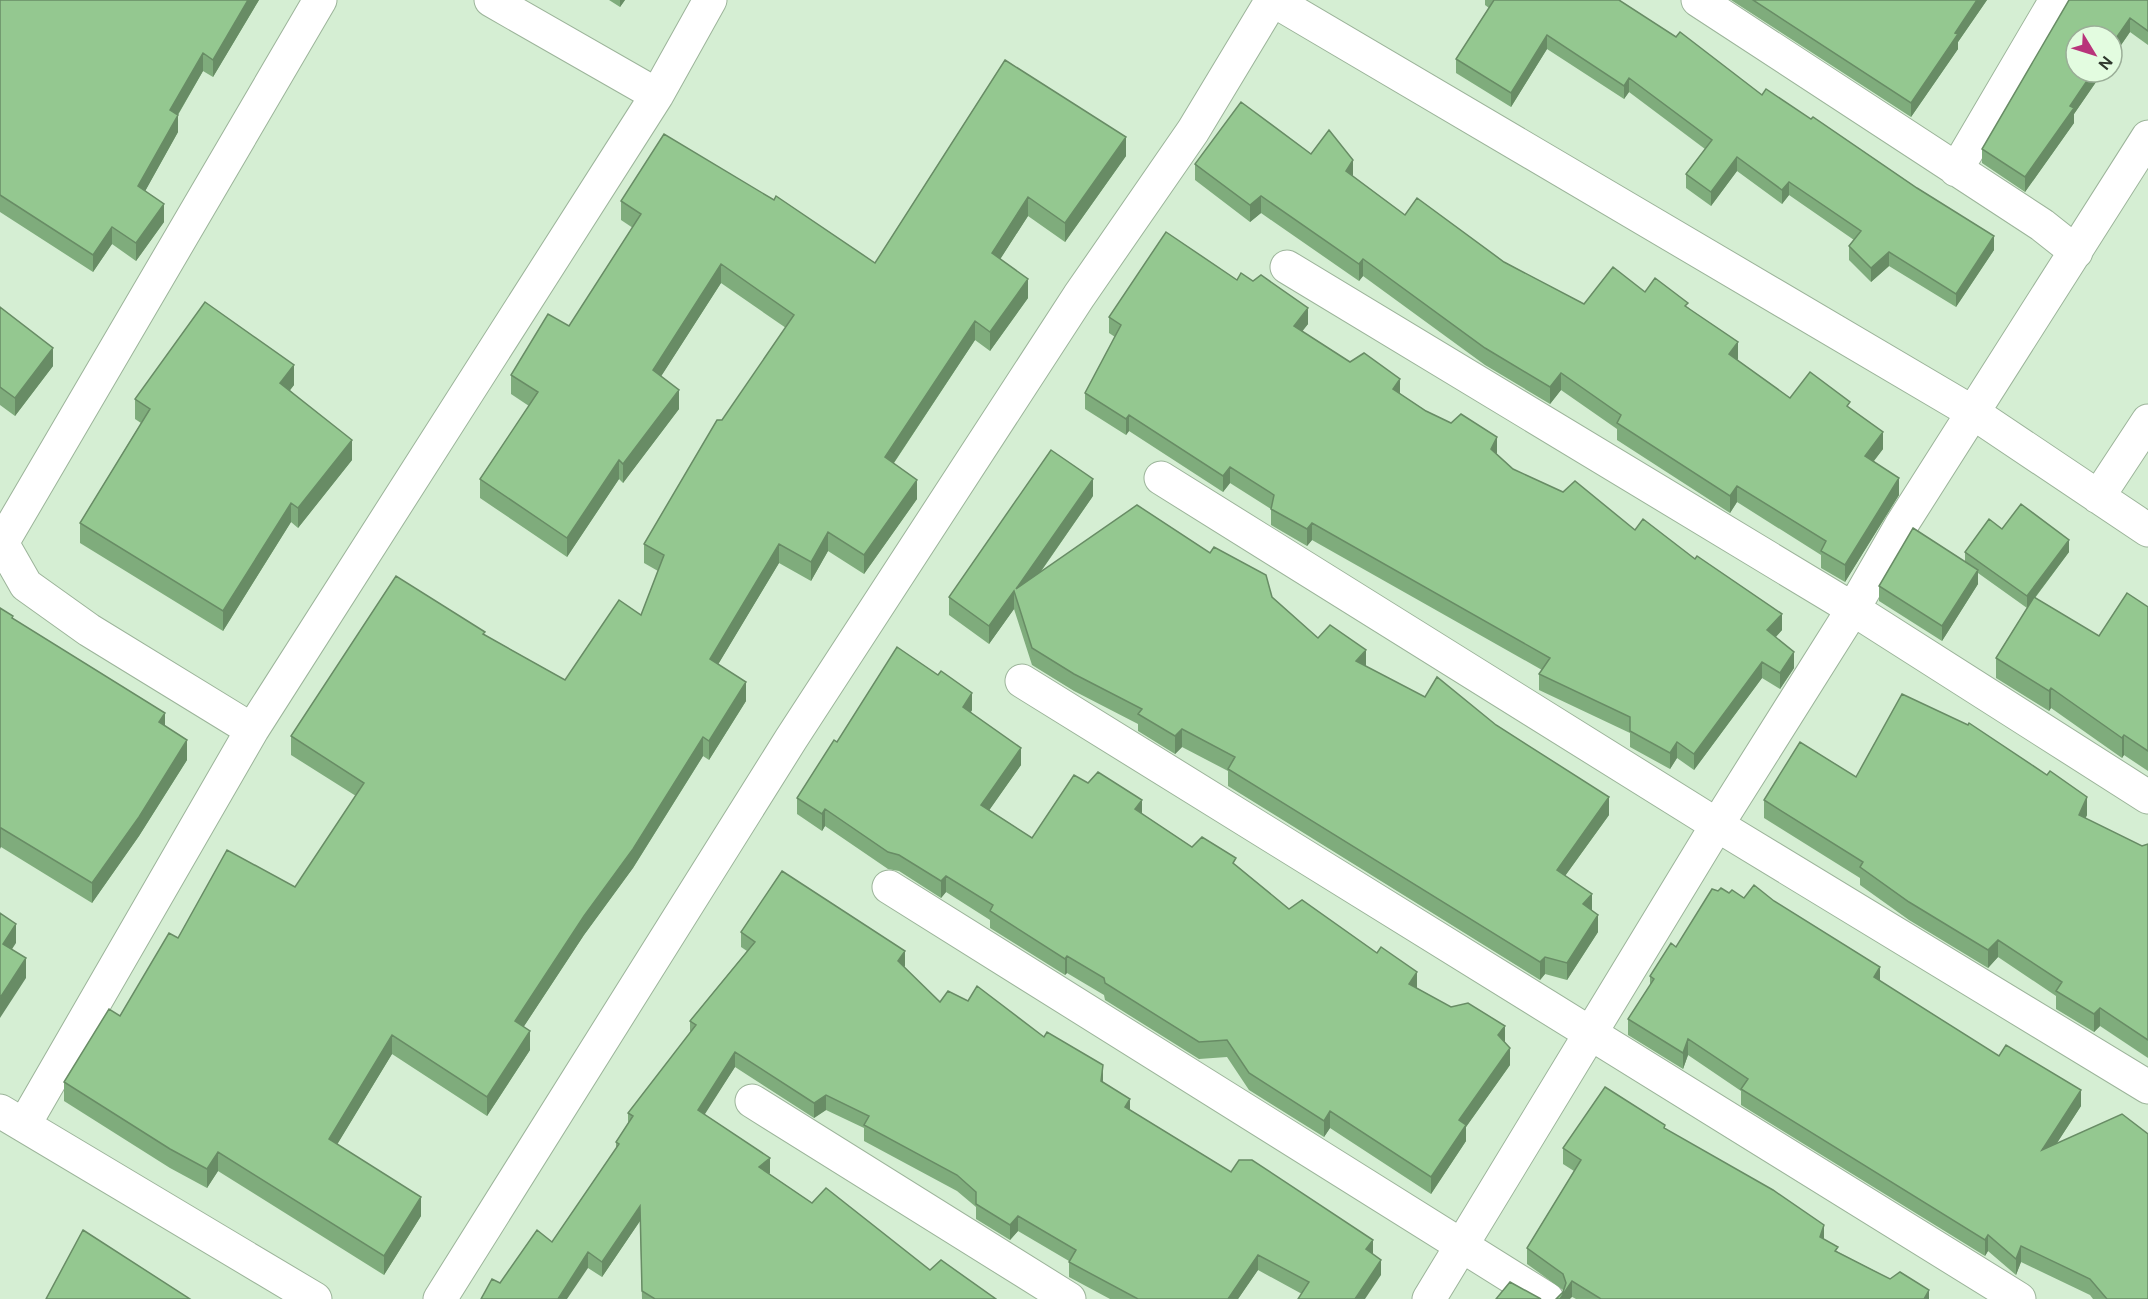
<svg xmlns="http://www.w3.org/2000/svg" width="2148" height="1299" font-family="'DM Sans',sans-serif">
<style>
.lines{fill:none;stroke-linecap:round;stroke-linejoin:round}
.minor-casing{stroke:#9cb49a;stroke-width:35}
.minor{stroke:#fff;stroke-width:33}
.wall{fill:#7fac7c}
.shaded-wall{fill:#688c65}
.building{fill:#94c890;stroke:#688c65;stroke-width:1.5}
</style>
<rect width="100%" height="100%" fill="#d5eed3"/>
<g class="lines">
<defs>
<path id="minor" d="M 491,0 L 657,95
M 1273,0 L 1972,412 L 2148,530
M 1698,0 L 2042,225 L 2076,252
M 1956,170 L 2056,0
M 1287,267 L 1853,609 L 2148,797
M 1161,478 L 1717,825 L 2148,1087
M 2098,497 L 2148,421
M 1022,681 L 2019,1299
M 252,730 L 89,630 L 26,585 L 2,543 L 320,0
M 889,887 L 1547,1299
M 752,1101 L 1069,1299
M 0,1111 L 315,1299
M 24,1125 L 252,730 L 657,95 L 710,0
M 440,1299 L 791,739 L 1079,296 L 1193,131 L 1272,0
M 1429,1299 L 1717,825 L 1853,609 L 1902,524 L 2148,137"/>
</defs>
<use href="#minor" class="minor-casing"/>
<use href="#minor" class="minor"/>
</g>
<path class="wall" d="M 0,0 L 259,0 L 213,77 L 203,71 L 178,115 L 178,132 L 145,191 L 164,222 L 136,261 L 112,244 L 93,272 L 0,212 Z
M 609,0 L 625,0 L 620,7 Z
M 1485,0 L 1619,0 L 1994,250 L 1956,307 L 1889,266 L 1871,282 L 1849,260 L 1849,246 L 1854,240 L 1789,195 L 1782,204 L 1737,171 L 1711,206 L 1686,188 L 1686,174 L 1705,149 L 1629,92 L 1624,99 L 1547,49 L 1511,107 L 1456,73 L 1456,59 L 1489,8 L 1485,5 Z
M 1731,0 L 1987,0 L 1958,42 L 1958,49 L 1911,117 Z
M 2148,0 L 2148,45 L 2130,32 L 2074,114 L 2074,123 L 2025,192 L 1982,163 L 1982,149 Z
M 1005,60 L 1126,156 L 1065,242 L 1028,216 L 1000,259 L 1028,298 L 990,351 L 975,340 L 894,463 L 917,499 L 864,574 L 828,551 L 811,581 L 779,563 L 718,664 L 746,701 L 709,760 L 703,756 L 633,868 L 584,935 L 524,1026 L 530,1050 L 487,1116 L 392,1054 L 337,1144 L 421,1216 L 384,1275 L 218,1171 L 207,1188 L 170,1168 L 64,1101 L 64,1082 L 120,1016 L 178,938 L 295,887 L 356,796 L 291,755 L 291,736 L 485,635 L 565,680 L 641,615 L 658,571 L 644,563 L 644,544 L 722,420 L 786,328 L 721,283 L 661,376 L 679,409 L 623,483 L 619,479 L 567,557 L 480,498 L 480,479 L 529,406 L 511,394 L 511,375 L 569,326 L 633,228 L 621,220 L 621,201 L 875,263 Z
M 1311,154 L 1353,177 L 1405,215 L 1504,262 L 1584,304 L 1645,292 L 1688,307 L 1738,359 L 1737,360 L 1790,398 L 1850,408 L 1883,449 L 1874,461 L 1899,495 L 1845,582 L 1821,568 L 1821,555 L 1737,502 L 1730,513 L 1617,440 L 1617,429 L 1561,390 L 1550,404 L 1485,365 L 1363,276 L 1359,281 L 1261,213 L 1250,222 L 1195,180 L 1195,164 Z
M 1237,280 L 1253,281 L 1308,324 L 1302,331 L 1426,411 L 1497,453 L 1497,454 L 1513,469 L 1635,530 L 1782,630 L 1776,637 L 1794,668 L 1780,689 L 1762,678 L 1694,770 L 1677,758 L 1670,769 L 1630,747 L 1630,733 L 1539,690 L 1539,674 L 1542,670 L 1312,540 L 1307,546 L 1271,525 L 1271,509 L 1230,483 L 1223,492 L 1129,431 L 1126,435 L 1085,409 L 1085,393 L 1115,337 L 1109,333 L 1109,317 Z
M 0,307 L 53,366 L 15,416 L 0,405 Z
M 294,385 L 290,390 L 352,460 L 298,528 L 291,522 L 223,631 L 80,543 L 80,523 L 141,423 L 135,419 L 135,399 Z
M 1093,496 L 1040,573 L 1272,597 L 1318,638 L 1609,815 L 1565,876 L 1592,911 L 1598,932 L 1567,980 L 1545,974 L 1540,980 L 1228,786 L 1228,771 L 1182,747 L 1175,754 L 1138,731 L 1138,724 L 1074,691 L 1032,665 L 1014,609 L 989,644 L 949,615 L 949,597 Z
M 2002,529 L 2069,552 L 2035,598 L 2099,636 L 2148,607 L 2148,771 L 2124,755 L 2122,758 L 2051,708 L 2049,711 L 1996,678 L 1996,658 L 2027,608 L 1978,573 L 1978,584 L 1942,641 L 1879,601 L 1879,586 L 1965,562 L 1965,552 Z
M 0,608 L 13,619 L 165,726 L 187,760 L 139,836 L 92,903 L 1,847 Z
M 938,675 L 972,710 L 971,712 L 1021,765 L 989,810 L 1032,838 L 1142,814 L 1192,847 L 1236,865 L 1289,909 L 1505,1042 L 1510,1065 L 1466,1127 L 1466,1141 L 1431,1194 L 1330,1128 L 1324,1137 L 1249,1090 L 1227,1057 L 1199,1059 L 1105,1000 L 1104,995 L 1067,973 L 1065,975 L 990,928 L 990,920 L 946,892 L 941,898 L 899,871 L 888,869 L 825,826 L 822,831 L 797,814 L 797,798 L 837,742 Z
M 1856,777 L 2087,815 L 2085,818 L 2142,846 L 2148,844 L 2148,1058 L 2100,1026 L 2094,1032 L 2056,1009 L 2056,996 L 1998,957 L 1988,968 L 1909,920 L 1860,885 L 1860,878 L 1764,818 L 1764,800 Z
M 1718,891 L 1729,893 L 1744,898 L 1774,901 L 1880,981 L 1999,1056 L 2081,1106 L 2057,1143 L 2148,1299 L 2093,1299 L 2090,1295 L 2021,1262 L 2016,1275 L 1988,1251 L 1985,1256 L 1741,1105 L 1741,1091 L 1688,1055 L 1683,1069 L 1628,1035 L 1628,1019 L 1650,985 L 1650,976 L 1676,947 Z
M 741,932 L 905,966 L 904,967 L 940,1002 L 1103,1082 L 1130,1110 L 1231,1172 L 1373,1254 L 1381,1275 L 1302,1294 L 1258,1270 L 1238,1299 L 1110,1299 L 1069,1277 L 1069,1261 L 1018,1231 L 1010,1240 L 976,1219 L 976,1207 L 957,1191 L 864,1141 L 864,1128 L 826,1110 L 814,1118 L 735,1067 L 704,1114 L 770,1173 L 769,1174 L 812,1203 L 930,1270 L 996,1299 L 642,1299 L 640,1221 L 602,1277 L 588,1268 L 500,1283 L 552,1242 L 616,1149 L 616,1142 L 628,1123 L 628,1113 L 690,1033 L 690,1021 L 747,951 L 741,947 Z
M 1665,1128 L 1824,1239 L 1838,1252 L 1929,1299 L 1576,1299 L 1563,1292 L 1563,1290 L 1527,1264 L 1527,1248 L 1574,1171 L 1563,1164 L 1563,1148 Z"/>
<path class="shaded-wall" d="M 248,0 L 259,0 L 213,77 L 213,60 Z
M 620,0 L 625,0 L 620,7 Z
M 1977,0 L 1987,0 L 1958,42 L 1958,49 L 1911,117 L 1911,103 L 1955,33 Z
M 2130,18 L 2130,32 L 2112,58 L 2112,44 Z
M 1547,35 L 1547,49 L 1511,107 L 1511,93 Z
M 203,53 L 203,71 L 170,128 L 170,110 Z
M 2093,72 L 2103,72 L 2074,114 L 2074,123 L 2025,192 L 2025,177 L 2070,106 Z
M 1629,78 L 1629,92 L 1624,99 L 1624,86 Z
M 178,115 L 178,132 L 138,204 L 138,186 Z
M 1126,137 L 1126,156 L 1065,242 L 1065,223 Z
M 1737,157 L 1737,171 L 1711,206 L 1711,192 Z
M 1353,160 L 1353,176 L 1346,171 Z
M 1789,182 L 1789,195 L 1782,204 L 1782,190 Z
M 1261,196 L 1261,213 L 1250,222 L 1250,205 Z
M 1028,197 L 1028,216 L 992,272 L 992,253 Z
M 164,204 L 164,222 L 136,261 L 136,243 Z
M 112,227 L 112,244 L 93,272 L 93,255 Z
M 1994,236 L 1994,250 L 1956,307 L 1956,294 Z
M 1889,252 L 1889,266 L 1871,282 L 1871,268 Z
M 1363,259 L 1363,276 L 1359,281 L 1359,264 Z
M 721,264 L 721,283 L 653,389 L 653,370 Z
M 1028,279 L 1028,298 L 990,351 L 990,332 Z
M 1308,308 L 1308,324 L 1294,342 L 1294,326 Z
M 975,321 L 975,340 L 885,476 L 885,457 Z
M 1738,342 L 1738,359 L 1729,371 L 1729,354 Z
M 53,348 L 53,366 L 15,416 L 15,398 Z
M 294,365 L 294,385 L 280,403 L 280,383 Z
M 1561,373 L 1561,390 L 1550,404 L 1550,387 Z
M 1400,379 L 1400,395 L 1393,389 Z
M 679,390 L 679,409 L 623,483 L 623,464 Z
M 1129,415 L 1129,431 L 1126,435 L 1126,419 Z
M 1883,432 L 1883,449 L 1865,472 L 1865,456 Z
M 1497,437 L 1497,453 L 1491,465 L 1491,449 Z
M 352,440 L 352,460 L 298,528 L 298,508 Z
M 619,460 L 619,479 L 567,557 L 567,538 Z
M 1230,467 L 1230,483 L 1223,492 L 1223,476 Z
M 1899,478 L 1899,495 L 1845,582 L 1845,565 Z
M 1093,479 L 1093,496 L 1018,604 L 1016,589 Z
M 917,480 L 917,499 L 864,574 L 864,555 Z
M 1737,486 L 1737,502 L 1730,513 L 1730,496 Z
M 291,503 L 291,522 L 223,631 L 223,611 Z
M 1312,523 L 1312,540 L 1307,546 L 1307,529 Z
M 828,532 L 828,551 L 811,581 L 811,562 Z
M 2069,540 L 2069,552 L 2027,608 L 2027,596 Z
M 779,544 L 779,563 L 710,678 L 710,659 Z
M 1978,570 L 1978,584 L 1942,641 L 1942,626 Z
M 1014,591 L 1014,609 L 989,644 L 989,626 Z
M 1782,614 L 1782,630 L 1767,646 L 1767,630 Z
M 1366,650 L 1366,667 L 1356,661 Z
M 1794,652 L 1794,668 L 1780,689 L 1780,673 Z
M 1762,662 L 1762,678 L 1694,770 L 1694,754 Z
M 746,682 L 746,701 L 709,760 L 709,741 Z
M 2051,688 L 2051,708 L 2049,711 L 2049,691 Z
M 972,693 L 972,710 L 963,723 L 963,707 Z
M 165,713 L 165,732 L 159,722 Z
M 1182,729 L 1182,747 L 1175,754 L 1175,736 Z
M 2124,735 L 2124,755 L 2122,758 L 2122,738 Z
M 703,737 L 703,756 L 633,868 L 584,935 L 515,1040 L 515,1021 Z
M 187,740 L 187,760 L 139,836 L 92,903 L 92,883 Z
M 1677,742 L 1677,758 L 1670,769 L 1670,753 Z
M 1021,748 L 1021,765 L 981,822 L 981,805 Z
M 1609,797 L 1609,815 L 1557,887 L 1557,870 Z
M 2087,797 L 2087,815 L 2079,833 L 2079,815 Z
M 1142,800 L 1142,817 L 1135,809 Z
M 825,809 L 825,826 L 822,831 L 822,814 Z
M 1,828 L 1,847 L 0,849 L 0,829 Z
M 946,876 L 946,892 L 941,898 L 941,881 Z
M 1592,894 L 1592,911 L 1583,904 Z
M 1598,915 L 1598,932 L 1567,980 L 1567,963 Z
M 16,924 L 16,943 L 3,963 L 3,944 Z
M 1998,940 L 1998,957 L 1988,968 L 1988,950 Z
M 905,951 L 905,966 L 898,976 L 898,961 Z
M 1067,956 L 1067,973 L 1065,975 L 1065,959 Z
M 1545,957 L 1545,974 L 1540,980 L 1540,962 Z
M 26,958 L 26,978 L 0,1018 L 0,998 Z
M 1880,967 L 1880,983 L 1874,977 Z
M 1417,972 L 1417,989 L 1409,984 Z
M 2100,1008 L 2100,1026 L 2094,1032 L 2094,1014 Z
M 1505,1026 L 1505,1043 L 1498,1035 Z
M 530,1031 L 530,1050 L 487,1116 L 487,1097 Z
M 392,1035 L 392,1054 L 329,1158 L 329,1139 Z
M 1688,1039 L 1688,1055 L 1683,1069 L 1683,1053 Z
M 1510,1048 L 1510,1065 L 1466,1127 L 1466,1141 L 1431,1194 L 1431,1177 L 1459,1120 Z
M 735,1052 L 735,1067 L 698,1125 L 698,1110 Z
M 1103,1065 L 1103,1080 L 1101,1096 L 1101,1081 Z
M 2081,1090 L 2081,1106 L 2042,1166 L 2042,1150 Z
M 826,1095 L 826,1110 L 814,1118 L 814,1103 Z
M 1130,1099 L 1130,1114 L 1125,1107 Z
M 1330,1111 L 1330,1128 L 1324,1137 L 1324,1121 Z
M 218,1152 L 218,1171 L 207,1188 L 207,1169 Z
M 770,1158 L 770,1173 L 759,1182 L 759,1167 Z
M 421,1197 L 421,1216 L 384,1275 L 384,1256 Z
M 640,1206 L 640,1221 L 602,1277 L 602,1262 Z
M 1018,1216 L 1018,1231 L 1010,1240 L 1010,1225 Z
M 1824,1225 L 1824,1241 L 1820,1237 Z
M 1988,1235 L 1988,1251 L 1985,1256 L 1985,1240 Z
M 1373,1240 L 1373,1255 L 1366,1249 Z
M 2021,1246 L 2021,1262 L 2016,1275 L 2016,1259 Z
M 588,1252 L 588,1268 L 567,1299 L 558,1299 Z
M 1258,1255 L 1258,1270 L 1238,1299 L 1228,1299 Z
M 1381,1260 L 1381,1275 L 1365,1299 L 1355,1299 Z
M 1572,1281 L 1572,1297 L 1570,1299 L 1560,1299 Z
M 1929,1290 L 1929,1299 L 1924,1299 Z"/>
<path class="building" d="M 0,0 L 248,0 L 213,60 L 203,53 L 170,110 L 178,115 L 138,186 L 164,204 L 136,243 L 112,227 L 93,255 L 0,195 Z
M 1494,0 L 1619,0 L 1676,37 L 1680,32 L 1762,95 L 1766,89 L 1811,119 L 1813,117 L 1917,188 L 1994,236 L 1956,294 L 1889,252 L 1871,268 L 1849,246 L 1861,231 L 1789,182 L 1782,190 L 1737,157 L 1711,192 L 1686,174 L 1712,140 L 1629,78 L 1624,86 L 1547,35 L 1511,93 L 1456,59 Z
M 1753,0 L 1977,0 L 1955,33 L 1958,34 L 1911,103 Z
M 2069,0 L 2148,0 L 2148,31 L 2130,18 L 2112,44 L 2112,36 L 2076,36 L 2076,72 L 2093,72 L 2070,106 L 2074,108 L 2025,177 L 1982,149 Z
M 1005,60 L 1126,137 L 1065,223 L 1028,197 L 992,253 L 1028,279 L 990,332 L 975,321 L 885,457 L 917,480 L 864,555 L 828,532 L 811,562 L 779,544 L 710,659 L 746,682 L 709,741 L 703,737 L 633,849 L 584,916 L 515,1021 L 530,1031 L 487,1097 L 392,1035 L 329,1139 L 421,1197 L 384,1256 L 218,1152 L 207,1169 L 170,1149 L 64,1082 L 109,1009 L 120,1016 L 169,933 L 178,938 L 227,850 L 295,887 L 364,783 L 291,736 L 396,576 L 485,632 L 483,634 L 565,680 L 619,600 L 641,615 L 664,555 L 644,544 L 717,420 L 722,420 L 794,315 L 721,264 L 653,370 L 679,390 L 623,464 L 619,460 L 567,538 L 480,479 L 538,392 L 511,375 L 548,314 L 569,326 L 641,214 L 621,201 L 664,134 L 774,200 L 776,196 L 875,263 Z
M 1241,102 L 1311,154 L 1329,130 L 1353,160 L 1346,171 L 1405,215 L 1417,198 L 1504,262 L 1584,304 L 1613,267 L 1645,292 L 1655,278 L 1688,303 L 1685,306 L 1738,342 L 1729,354 L 1790,398 L 1810,372 L 1850,402 L 1847,406 L 1883,432 L 1865,456 L 1899,478 L 1845,565 L 1821,551 L 1826,541 L 1737,486 L 1730,496 L 1617,423 L 1621,415 L 1561,373 L 1550,387 L 1485,348 L 1363,259 L 1359,264 L 1261,196 L 1250,205 L 1195,164 Z
M 1166,232 L 1237,280 L 1241,273 L 1253,281 L 1261,275 L 1308,308 L 1294,326 L 1350,362 L 1364,353 L 1400,379 L 1393,389 L 1426,411 L 1451,423 L 1461,414 L 1497,437 L 1491,449 L 1513,469 L 1563,492 L 1575,481 L 1635,530 L 1643,519 L 1695,559 L 1697,556 L 1782,614 L 1767,630 L 1794,652 L 1780,673 L 1762,662 L 1694,754 L 1677,742 L 1670,753 L 1630,731 L 1630,717 L 1539,674 L 1550,658 L 1312,523 L 1307,529 L 1271,509 L 1274,495 L 1230,467 L 1223,476 L 1129,415 L 1126,419 L 1085,393 L 1121,325 L 1109,317 Z
M 205,302 L 294,365 L 280,383 L 352,440 L 298,508 L 291,503 L 223,611 L 80,523 L 150,409 L 135,399 Z
M 0,307 L 53,348 L 15,398 L 0,387 Z
M 1051,450 L 1093,479 L 1016,589 L 1137,505 L 1210,553 L 1214,547 L 1266,575 L 1272,597 L 1318,638 L 1330,625 L 1366,650 L 1356,661 L 1425,697 L 1437,677 L 1496,725 L 1609,797 L 1557,870 L 1592,894 L 1583,904 L 1598,915 L 1567,963 L 1545,957 L 1540,962 L 1228,769 L 1235,757 L 1182,729 L 1175,736 L 1138,714 L 1142,709 L 1074,674 L 1032,648 L 1014,591 L 989,626 L 949,597 Z
M 2021,504 L 2069,540 L 2027,596 L 1965,552 L 1989,519 L 2002,529 Z
M 1913,528 L 1978,570 L 1942,626 L 1879,586 Z
M 2127,593 L 2148,607 L 2148,751 L 2124,735 L 2122,738 L 2051,688 L 2049,691 L 1996,658 L 2034,597 L 2099,636 Z
M 0,608 L 13,616 L 12,618 L 165,713 L 159,722 L 187,740 L 139,817 L 92,883 L 1,828 L 0,829 Z
M 897,647 L 938,675 L 941,671 L 972,693 L 963,707 L 1021,748 L 981,805 L 1032,838 L 1074,775 L 1088,783 L 1098,772 L 1142,800 L 1135,809 L 1192,847 L 1202,837 L 1236,858 L 1233,863 L 1289,909 L 1302,900 L 1377,953 L 1381,947 L 1417,972 L 1409,984 L 1451,1007 L 1468,1003 L 1505,1026 L 1498,1035 L 1510,1048 L 1459,1120 L 1466,1125 L 1431,1177 L 1330,1111 L 1324,1121 L 1249,1073 L 1227,1040 L 1199,1042 L 1105,983 L 1104,978 L 1067,956 L 1065,959 L 990,911 L 993,905 L 946,876 L 941,881 L 899,855 L 888,852 L 825,809 L 822,814 L 797,798 L 834,740 L 837,742 Z
M 1902,694 L 1968,725 L 1969,723 L 2047,775 L 2050,771 L 2087,797 L 2079,815 L 2142,846 L 2148,844 L 2148,1040 L 2100,1008 L 2094,1014 L 2056,991 L 2062,982 L 1998,940 L 1988,950 L 1909,902 L 1860,867 L 1863,862 L 1764,800 L 1800,742 L 1856,777 Z
M 782,871 L 905,951 L 898,961 L 940,1002 L 948,991 L 968,1001 L 977,986 L 1044,1037 L 1047,1032 L 1103,1065 L 1101,1081 L 1130,1099 L 1125,1107 L 1231,1172 L 1239,1160 L 1252,1160 L 1373,1240 L 1366,1249 L 1381,1260 L 1355,1299 L 1298,1299 L 1309,1282 L 1258,1255 L 1228,1299 L 1138,1299 L 1069,1262 L 1076,1250 L 1018,1216 L 1010,1225 L 976,1204 L 976,1192 L 957,1175 L 864,1125 L 869,1116 L 826,1095 L 814,1103 L 735,1052 L 698,1110 L 770,1158 L 759,1167 L 812,1203 L 826,1188 L 930,1270 L 941,1260 L 996,1299 L 655,1299 L 642,1291 L 640,1206 L 602,1262 L 588,1252 L 558,1299 L 481,1299 L 492,1279 L 500,1283 L 537,1230 L 552,1242 L 619,1144 L 616,1142 L 633,1116 L 628,1113 L 696,1025 L 690,1021 L 755,942 L 741,932 Z
M 1754,885 L 1774,901 L 1880,967 L 1874,977 L 1999,1056 L 2006,1045 L 2081,1090 L 2042,1150 L 2122,1114 L 2148,1134 L 2148,1299 L 2107,1299 L 2090,1279 L 2021,1246 L 2016,1259 L 1988,1235 L 1985,1240 L 1741,1089 L 1748,1079 L 1688,1039 L 1683,1053 L 1628,1019 L 1654,979 L 1650,976 L 1671,943 L 1676,947 L 1712,889 L 1718,891 L 1721,888 L 1729,893 L 1732,890 L 1744,898 Z
M 0,913 L 16,924 L 3,944 L 26,958 L 0,998 Z
M 1605,1087 L 1665,1125 L 1664,1128 L 1773,1190 L 1824,1225 L 1820,1237 L 1838,1247 L 1835,1251 L 1890,1279 L 1900,1272 L 1929,1290 L 1924,1299 L 1601,1299 L 1572,1281 L 1560,1299 L 1556,1299 L 1563,1292 L 1566,1283 L 1563,1274 L 1527,1248 L 1581,1160 L 1563,1148 Z
M 83,1230 L 190,1299 L 46,1299 Z
M 1510,1282 L 1541,1299 L 1496,1299 Z"/>
<g transform="translate(2094 54) rotate(128)"><circle r="28" fill="#e3fce0" stroke="#9bae98" stroke-width="1.5"/>
<path d="M0-4.5L10 22L0 15L-10 22Z" fill="#b8347a"/>
<text y="-9" font-size="16" font-weight="bold" text-anchor="middle" fill="#2f382d">N</text>
</g>
</svg>
